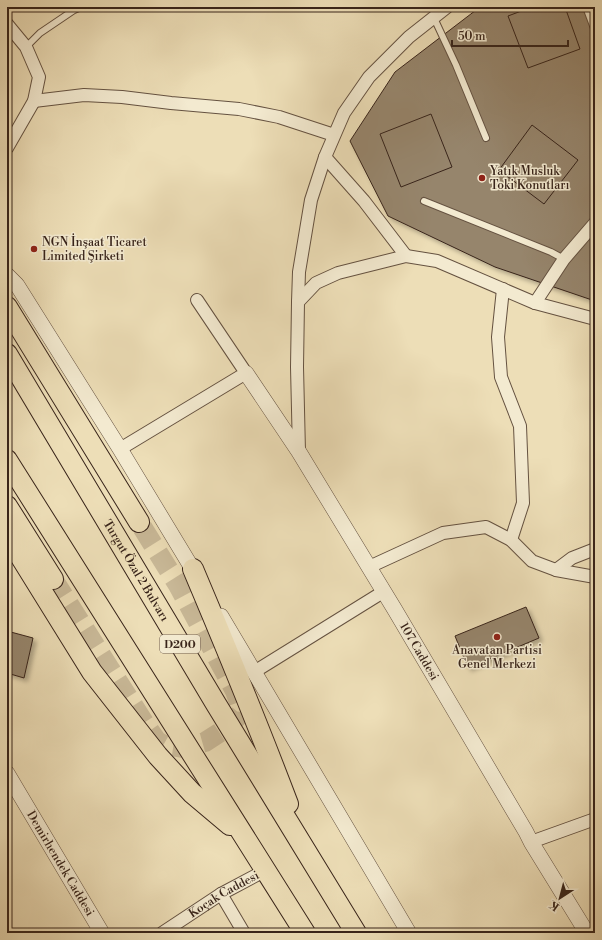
<svg xmlns="http://www.w3.org/2000/svg" width="602" height="940" font-family="'Libre Bodoni',serif">
<style>
.building{fill:#96856c;stroke:#38241a;filter:url(#shadow)}
.lines{fill:none;stroke-linecap:round;stroke-linejoin:round}
.trunk-tunnel{stroke:#c9b998;stroke-width:20;stroke-dasharray:20 10;stroke-linecap:butt}
.service-casing{stroke:#655241;stroke-width:8}
.minor-casing{stroke:#655241;stroke-width:14}
.tertiary-casing{stroke:#655241;stroke-width:16}
.trunk-casing{stroke:#38241a;stroke-width:22}
.service{stroke:#f3ead0;stroke-width:6}
.minor{stroke:#f3ead0;stroke-width:12}
.tertiary{stroke:#f3ead0;stroke-width:15}
.trunk{stroke:#eddeb7;stroke-width:20}
.poi-dot{fill:#8f2418;stroke:#f3ead0;stroke-width:1.5}
.labels{text-anchor:middle;stroke-width:3;stroke-linejoin:round;paint-order:stroke}
.shield{fill:#f3ead0;stroke:#705f51;stroke-width:1}
.shield-label{font-size:11px;font-weight:bold;fill:#38241a}
.poi-label{font-size:12px;fill:#38241a;stroke:#f3ead0;text-anchor:start}
.street-label{font-size:12px;fill:#38241a;stroke:#f3ead0}
</style>
<defs>
<filter id="shadow"><feDropShadow dx="3.5" dy="3.5" stdDeviation="2" flood-color="#0004"/></filter>
</defs>
<rect width="100%" height="100%" fill="#eddeb7"/>
<filter id="stains"><feTurbulence type="fractalNoise" baseFrequency=".005" numOctaves="4"/><feColorMatrix values="0 0 0 0 .2 0 0 0 0 .09 0 0 0 0 .02 0 0 0 .5 -.17"/></filter>
<radialGradient id="worn" r=".72"><stop offset=".6" stop-color="#630" stop-opacity="0"/><stop offset="1" stop-color="#630" stop-opacity=".3"/></radialGradient>
<path class="building" d="M 480,7 L 595,7 L 595,301 L 495,267 L 388,216 L 350,141 L 395,72 Z
M 532,7 L 565,7 L 580,49 L 528,68 L 508,16 Z
M 431,114 L 452,167 L 401,187 L 380,134 Z
M 532,125 L 578,160 L 544,204 L 499,170 Z
M 526,607 L 539,638 L 468,668 L 455,636 Z
M 7,631 L 33,638 L 24,678 L 7,673 Z"/>
<g class="lines">
<path class="trunk-tunnel" d="M 53,579 L 110,669 L 147,727 L 157,741 L 164,745 L 184,748 L 205,742 L 222,731 L 233,722 L 240,714 L 241,708 L 235,691 L 178,585 L 139,522"/>
<defs>
<path id="service" d="M 586,7 L 595,31
M 434,18 L 456,65 L 486,138
M 26,47 L 40,33 L 74,10 L 81,7
M 424,201 L 551,252 L 564,259"/>
<g id="minor">
<path d="M 7,24 L 26,47 L 39,77 L 34,101 L 7,148"/>
<path d="M 34,101 L 84,95 L 122,97 L 171,103 L 239,109 L 279,117 L 334,135"/>
<path d="M 406,256 L 364,201 L 325,157 L 344,113 L 369,77 L 409,37 L 447,7"/>
<path d="M 503,289 L 498,337 L 501,377 L 520,426 L 523,503 L 511,540"/>
<path d="M 298,302 L 299,272 L 311,200 L 325,157"/>
<path d="M 535,303 L 564,259 L 595,223"/>
<path d="M 120,449 L 246,373 L 197,300"/>
<path d="M 299,452 L 297,367 L 298,302 L 316,283 L 338,273 L 406,256 L 437,261 L 535,303 L 595,319"/>
<path d="M 369,567 L 443,533 L 486,527 L 511,540 L 532,561 L 556,570 L 595,577"/>
<path d="M 556,570 L 572,558 L 595,549"/>
<path d="M 254,672 L 383,592"/>
<path d="M 531,842 L 595,819"/>
<path d="M 221,894 L 244,933"/>
<path id="s1" d="M 162,933 L 221,894 L 266,870"/>
</g>
<g id="tertiary">
<path d="M 7,275 L 17,285 L 120,449 L 198,578"/>
<path id="s2" d="M 246,373 L 299,452 L 395,610 L 526,832 L 531,842 L 587,933"/>
<path d="M 221,616 L 409,933"/>
<path id="s3" d="M 7,773 L 102,933"/>
</g>
<g id="trunk">
<path d="M 7,307 L 139,522"/>
<path id="s4" d="M 7,354 L 216,704 L 356,933"/>
<path d="M 7,460 L 305,933"/>
<path d="M 7,506 L 53,579"/>
<path d="M 7,535 L 92,672 L 158,756 L 192,793 L 230,825"/>
<path d="M 193,569 C 226,647 258,725 288,804"/>
</g>
</defs>
<use href="#service" class="service-casing"/>
<use href="#minor" class="minor-casing"/>
<use href="#tertiary" class="tertiary-casing"/>
<use href="#trunk" class="trunk-casing"/>
<use href="#service" class="service"/>
<use href="#minor" class="minor"/>
<use href="#tertiary" class="tertiary"/>
<use href="#trunk" class="trunk"/>
</g>
<g class="poi-dot">
<circle cx="482" cy="178" r="4"/>
<circle cx="34" cy="249" r="4"/>
<circle cx="497" cy="637" r="4"/>
</g>
<g class="labels">
<rect class="shield" x="160" y="635" width="40" height="18" rx="3"/>
<g class="shield-label">
<text x="180" y="648">D200</text>
</g>
<g class="poi-label">
<text x="490" y="175">Yatık Musluk<tspan x="490" dy="14">Toki Konutları</tspan></text>
<text x="42" y="246">NGN İnşaat Ticaret<tspan x="42" dy="14">Limited Şirketi</tspan></text>
<text x="497" y="654" text-anchor="middle">Anavatan Partisi<tspan x="497" dy="14">Genel Merkezi</tspan></text>
</g>
<g class="street-label">
<text dy="4" stroke="none"><textPath href="#s4" startOffset="252">Turgut Özal 2 Bulvarı</textPath></text>
<text dy="4" stroke="none"><textPath href="#s2" startOffset="328">107 Caddesi</textPath></text>
<text dy="4" stroke="none"><textPath href="#s3" startOffset="105">Demirhendek Caddesi</textPath></text>
<text dy="4" stroke="none"><textPath href="#s1" startOffset="73">Koçak Caddesi</textPath></text>
</g>
</g>
<rect width="602" height="940" fill="none" stroke="#eddeb7" stroke-width="24"/>
<rect x="8" y="8" width="586" height="924" fill="none" stroke="#38241a" stroke-width="2"/>
<rect x="12" y="12" width="578" height="916" fill="none" stroke="#38241a"/>
<g transform="translate(560 898) rotate(216)" stroke="#f3ead0" stroke-width="3" paint-order="stroke">
<path d="M0-3L7 15L0 10L-7 15Z" fill="#38241a"/>
<text y="-6" font-size="11" font-weight="bold" text-anchor="middle" fill="#38241a">K</text>
</g>
<path d="M452 40v6h116v-6" fill="none" stroke="#38241a" stroke-width="2"/>
<text x="458" y="40" font-size="12" fill="#38241a" stroke="#f3ead0" stroke-width="3" paint-order="stroke">50 m</text>
<rect width="100%" height="100%" filter="url(#stains)"/>
<rect width="100%" height="100%" fill="url(#worn)"/>
</svg>
